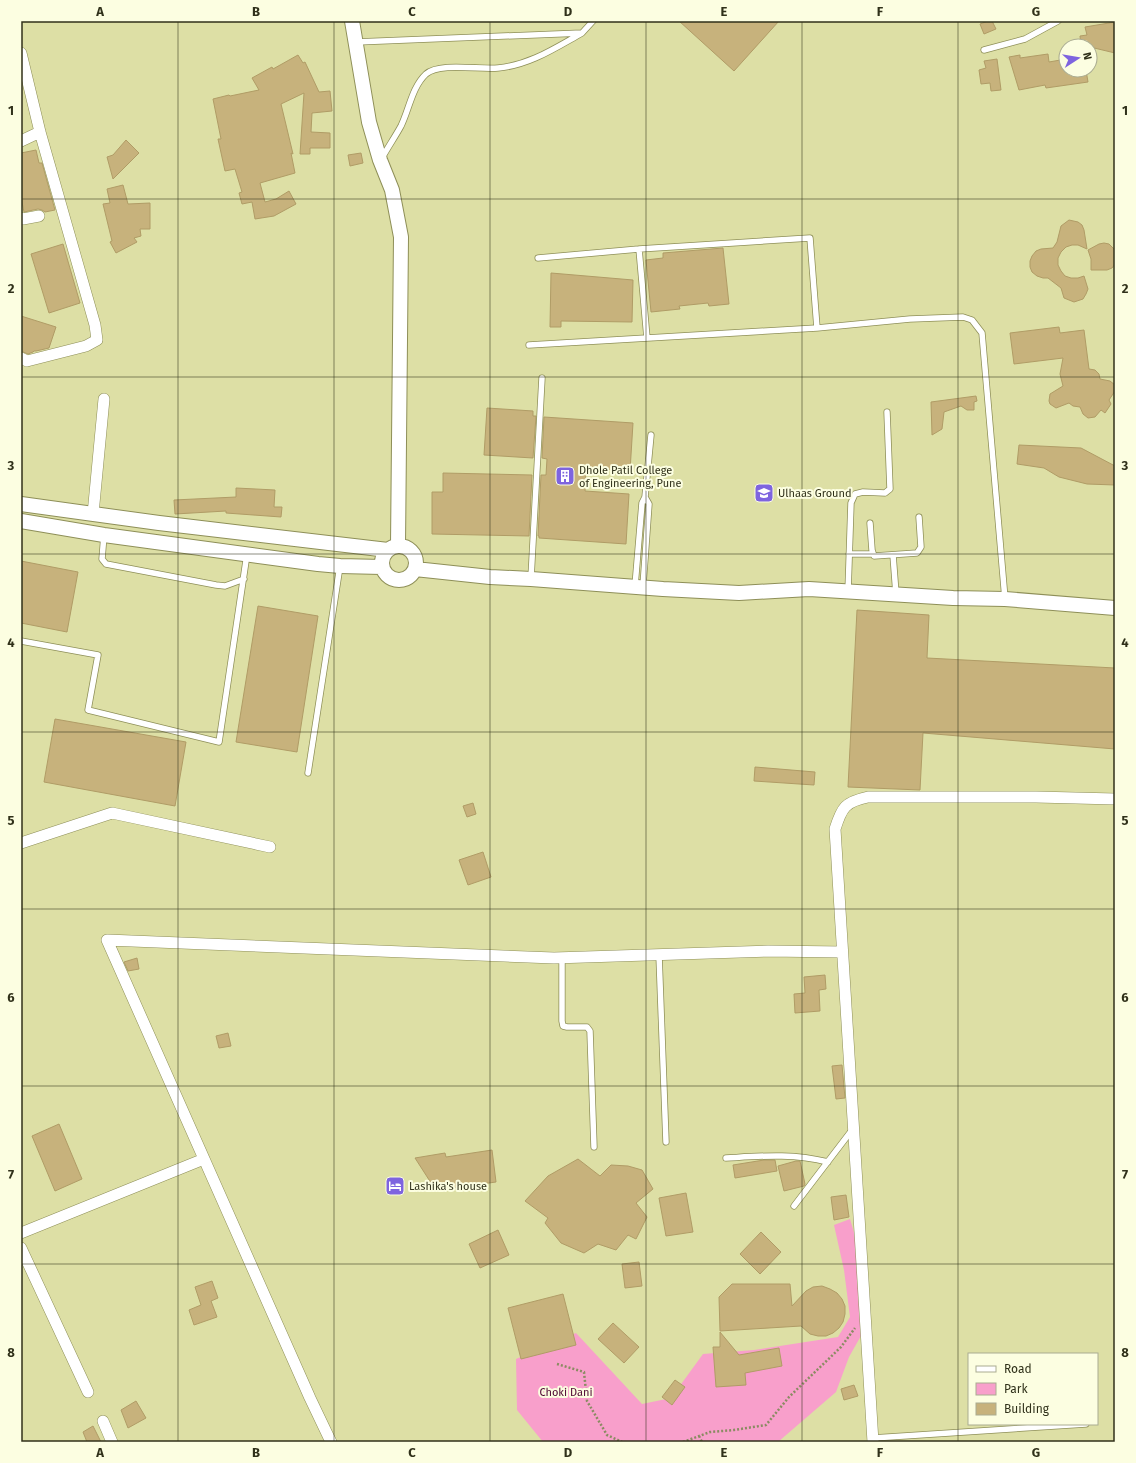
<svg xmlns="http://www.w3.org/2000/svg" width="1136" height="1463" font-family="'Fira Sans',sans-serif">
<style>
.green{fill:#f89fcb}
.building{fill:#c7b27c;stroke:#b09c66}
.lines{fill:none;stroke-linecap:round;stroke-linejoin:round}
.service-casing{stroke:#8e8f58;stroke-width:7}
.minor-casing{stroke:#8e8f58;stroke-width:12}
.tertiary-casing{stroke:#8e8f58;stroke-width:16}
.path{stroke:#8a8b62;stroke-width:2.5;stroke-dasharray:2 2;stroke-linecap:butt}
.service{stroke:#fff;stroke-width:5.5}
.minor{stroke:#fff;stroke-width:11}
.tertiary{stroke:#fff;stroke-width:14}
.grid{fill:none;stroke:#30311a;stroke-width:1;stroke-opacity:0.55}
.labels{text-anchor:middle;stroke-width:4;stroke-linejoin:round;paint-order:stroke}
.poi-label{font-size:11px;fill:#30311a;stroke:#fcfee1;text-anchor:start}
.park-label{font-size:11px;fill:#4d0431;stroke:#fcfee1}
.neatline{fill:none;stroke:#30311a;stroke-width:1.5}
.grid-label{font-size:13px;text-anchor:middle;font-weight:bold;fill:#30311a}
</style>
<rect width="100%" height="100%" fill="#dddfa5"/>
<path class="green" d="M 850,1219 L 858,1246 L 862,1334 L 849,1357 L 836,1392 L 778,1442 L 543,1442 L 517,1410 L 516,1359 L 576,1333 L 642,1404 L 671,1398 L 703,1354 L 754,1350 L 838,1337 L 850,1317 L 844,1270 L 834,1225 Z"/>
<path class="building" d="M 679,21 L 779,21 L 734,71 Z
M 988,21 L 992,21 L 996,29 L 984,34 L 980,24 Z
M 1115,22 L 1115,53 L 1090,47 L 1090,46 L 1081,46 L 1080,36 L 1087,35 L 1085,27 Z
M 1048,54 L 1049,62 L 1066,59 L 1066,70 L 1086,70 L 1088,82 L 1046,88 L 1045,85 L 1019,90 L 1009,57 L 1020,55 L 1020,58 Z
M 298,55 L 303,63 L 305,62 L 319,92 L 330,91 L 332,111 L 312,113 L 311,132 L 330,133 L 330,148 L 310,148 L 310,154 L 300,154 L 304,93 L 281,104 L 293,154 L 291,153 L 295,173 L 260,183 L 265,202 L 276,199 L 289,191 L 296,204 L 274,216 L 255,219 L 252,202 L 242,204 L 239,193 L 242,192 L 235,169 L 225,171 L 218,139 L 221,139 L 213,99 L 229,95 L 230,96 L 259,90 L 252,78 L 272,67 L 273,69 Z
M 997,59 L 1001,90 L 991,91 L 990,83 L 981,84 L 979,70 L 986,68 L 984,61 Z
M 126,140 L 139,153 L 113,179 L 107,157 L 113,155 Z
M 36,150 L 39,163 L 42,163 L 55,210 L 45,212 L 42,210 L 38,209 L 24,212 L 21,197 L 21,153 Z
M 361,153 L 363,163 L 350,166 L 348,155 Z
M 123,185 L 128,204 L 150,203 L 150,229 L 140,229 L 141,236 L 134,238 L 137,242 L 116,253 L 110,242 L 112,241 L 103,204 L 110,203 L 107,189 Z
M 1069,220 L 1078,222 L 1082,225 L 1084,230 L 1087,249 L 1078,245 L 1072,245 L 1066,247 L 1061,252 L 1058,258 L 1058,265 L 1061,271 L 1065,276 L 1071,278 L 1078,278 L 1084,276 L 1088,289 L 1086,294 L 1083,299 L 1074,302 L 1064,298 L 1061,288 L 1048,278 L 1043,278 L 1037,276 L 1032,272 L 1030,267 L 1030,261 L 1032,256 L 1036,251 L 1041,249 L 1053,248 L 1057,242 L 1061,226 Z
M 1104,243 L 1109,244 L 1115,250 L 1115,264 L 1112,268 L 1107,270 L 1091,270 L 1091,259 L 1088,250 L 1099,244 Z
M 63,244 L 80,303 L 49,313 L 31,254 Z
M 723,248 L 729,304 L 709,306 L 708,303 L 679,306 L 680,309 L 651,312 L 646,260 L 663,258 L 663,253 Z
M 551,273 L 633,280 L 632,322 L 561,321 L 561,327 L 550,327 Z
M 21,316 L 56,327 L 49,348 L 36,351 L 34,351 L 33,352 L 28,354 L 21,351 Z
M 1059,327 L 1060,333 L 1084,330 L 1089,369 L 1095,370 L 1099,374 L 1100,379 L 1110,381 L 1115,385 L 1115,391 L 1109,400 L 1111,404 L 1105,413 L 1101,410 L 1095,417 L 1088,418 L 1083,414 L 1080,407 L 1073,406 L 1069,403 L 1056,408 L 1050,404 L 1049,401 L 1050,394 L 1063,386 L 1060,374 L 1063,358 L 1014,364 L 1010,333 Z
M 976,396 L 977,401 L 974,402 L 974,410 L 967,410 L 961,406 L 944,412 L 942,429 L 932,435 L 931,402 Z
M 487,408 L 533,411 L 533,416 L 536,416 L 533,458 L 484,455 Z
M 544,417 L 633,423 L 630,471 L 586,468 L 585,491 L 629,494 L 626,544 L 539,538 L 539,536 L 538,536 L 541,475 L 546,475 L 547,459 L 542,458 Z
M 1019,445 L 1081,448 L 1115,466 L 1115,485 L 1087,484 L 1059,477 L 1044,468 L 1017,464 Z
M 443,473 L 532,475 L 529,536 L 432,534 L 432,492 L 443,492 Z
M 236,488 L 275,490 L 274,507 L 282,507 L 281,517 L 226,513 L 226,511 L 175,514 L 174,500 L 236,497 Z
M 21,561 L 78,572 L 67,632 L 21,623 Z
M 258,606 L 318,616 L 297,752 L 236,742 Z
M 857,610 L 929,615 L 927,658 L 1115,668 L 1115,749 L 923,733 L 920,790 L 848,787 Z
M 55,719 L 186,742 L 175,806 L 44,782 Z
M 755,767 L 815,772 L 814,785 L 754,781 Z
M 473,803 L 476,814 L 467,817 L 463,806 Z
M 483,852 L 491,877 L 468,885 L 459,860 Z
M 137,958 L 139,969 L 128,971 L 124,962 Z
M 825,975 L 826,989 L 819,990 L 820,1011 L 795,1013 L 794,994 L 805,993 L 804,977 Z
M 228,1033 L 231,1046 L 219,1048 L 216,1036 Z
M 842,1065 L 845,1098 L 836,1099 L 832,1066 Z
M 59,1124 L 82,1179 L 55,1191 L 32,1136 Z
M 492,1150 L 496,1182 L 453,1188 L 452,1183 L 433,1186 L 415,1158 L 445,1153 L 446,1157 Z
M 578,1159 L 600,1176 L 611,1165 L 628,1166 L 642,1170 L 653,1189 L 636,1203 L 647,1217 L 636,1239 L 628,1235 L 616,1250 L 598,1244 L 584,1253 L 561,1243 L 545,1223 L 548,1218 L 525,1201 L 548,1176 Z
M 764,1160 L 775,1160 L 777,1171 L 735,1178 L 733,1165 Z
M 796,1161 L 800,1161 L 805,1184 L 804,1186 L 784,1191 L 778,1166 Z
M 686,1193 L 693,1232 L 666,1236 L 659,1198 Z
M 846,1195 L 849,1217 L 834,1220 L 831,1197 Z
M 498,1230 L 509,1255 L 480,1268 L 469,1244 Z
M 761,1232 L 781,1252 L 760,1274 L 740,1254 Z
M 639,1262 L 642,1286 L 625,1288 L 622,1264 Z
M 212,1281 L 218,1298 L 211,1301 L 217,1317 L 194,1325 L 189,1310 L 201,1305 L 195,1287 Z
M 732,1284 L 790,1284 L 792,1306 L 806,1291 L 813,1287 L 822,1286 L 830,1289 L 837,1293 L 842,1299 L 845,1306 L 845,1314 L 843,1322 L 839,1328 L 833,1333 L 826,1336 L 818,1336 L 810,1334 L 801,1326 L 720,1331 L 719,1297 Z
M 563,1294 L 576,1345 L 521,1359 L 508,1308 Z
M 613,1323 L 639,1347 L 624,1363 L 598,1339 Z
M 720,1332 L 739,1355 L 779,1348 L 782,1366 L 745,1373 L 746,1385 L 716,1387 L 713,1347 L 720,1347 Z
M 675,1380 L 685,1387 L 672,1405 L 662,1397 Z
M 854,1385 L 858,1396 L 844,1400 L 841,1389 Z
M 136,1401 L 146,1418 L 128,1428 L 121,1410 Z
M 93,1426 L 101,1442 L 87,1442 L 83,1432 Z"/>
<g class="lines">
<defs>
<path id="service" d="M 582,33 L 593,21
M 356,42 L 582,33 C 555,48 530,65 498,68 C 480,70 440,62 426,74 C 412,87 409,110 401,126 C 395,137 388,147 382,158
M 984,50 L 1025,39 L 1058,21
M 639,249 L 647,338
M 538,258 L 639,249 L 810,238 L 817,328
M 529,345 L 817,328 L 910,319 L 963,317 L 972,320 L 982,333 L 1005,599
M 645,497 L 651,435
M 870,523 L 872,550 L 874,556 L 917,553 L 921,547 L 919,517
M 104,535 L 102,559 L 106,564 L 216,585 L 225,586 L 244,579
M 849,554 L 872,554
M 893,555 L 896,594
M 531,578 L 542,378
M 635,586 L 642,503 L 645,497 L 649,504 L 643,586
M 848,592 L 851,503 L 855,494 L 863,492 L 885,493 L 890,489 L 887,412
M 21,641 L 98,655 L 88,710 L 219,742 L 247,554
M 308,773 L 340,566
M 659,955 L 666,1142
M 562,958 L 562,1021 L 563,1026 L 567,1027 L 587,1027 L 590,1031 L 594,1147
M 726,1158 C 762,1156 792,1153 828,1162
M 794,1206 L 852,1130
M 873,1438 L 1086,1424"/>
<path id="minor" d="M 21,53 L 40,132 L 95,325 L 97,340 L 86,346 L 27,361 L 21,358
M 21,141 L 40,132
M 21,218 L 23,219 L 39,216
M 93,514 L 104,399
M 21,843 L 112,813 L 270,847
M 21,1233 L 204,1159
M 21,1248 L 88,1392
M 103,1421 L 112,1442
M 331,1442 L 310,1398 L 107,940 L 554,958 L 768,951 L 842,952
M 873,1442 L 835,829 C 842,807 845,802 868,797 L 1036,797 L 1115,799"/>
<path id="tertiary" d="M 352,21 L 369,122 L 380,160 L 392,190 L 401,237 L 398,545
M 21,504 L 159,523 L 388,550
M 21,521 L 104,535 L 318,564 L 340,566 L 382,567
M382 563a17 17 0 1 1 34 0a17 17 0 1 1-34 0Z
M 415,569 L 490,577 L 531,579 L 663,589 L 739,593 L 809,589 L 953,598 L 1005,599 L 1115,608"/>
</defs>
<use href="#service" class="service-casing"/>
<use href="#minor" class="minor-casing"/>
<use href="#tertiary" class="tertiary-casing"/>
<path class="path" d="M 557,1364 L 584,1372 L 587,1401 L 607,1435 L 622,1442
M 699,1436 L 702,1442
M 683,1442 L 710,1432 L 734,1430 L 766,1425 L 789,1397 L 841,1347 L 855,1328"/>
<use href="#service" class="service"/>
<use href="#minor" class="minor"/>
<use href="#tertiary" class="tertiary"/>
</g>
<path class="grid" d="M 178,21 L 178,1442M 334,21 L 334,1442M 490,21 L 490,1442M 646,21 L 646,1442M 802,21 L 802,1442M 958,21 L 958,1442M 21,199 L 1115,199M 21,377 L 1115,377M 21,554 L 1115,554M 21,732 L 1115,732M 21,909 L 1115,909M 21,1086 L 1115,1086M 21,1264 L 1115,1264"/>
<defs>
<symbol id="building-square" viewBox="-11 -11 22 22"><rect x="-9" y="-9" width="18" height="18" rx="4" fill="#7e64df" stroke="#fcfee1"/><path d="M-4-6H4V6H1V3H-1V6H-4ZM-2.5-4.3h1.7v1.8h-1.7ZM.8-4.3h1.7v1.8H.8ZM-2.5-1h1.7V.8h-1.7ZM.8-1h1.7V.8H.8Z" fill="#fff"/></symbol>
<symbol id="university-square" viewBox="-11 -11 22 22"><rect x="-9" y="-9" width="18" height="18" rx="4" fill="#7e64df" stroke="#fcfee1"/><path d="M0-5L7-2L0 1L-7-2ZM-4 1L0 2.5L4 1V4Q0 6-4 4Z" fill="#fff"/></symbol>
<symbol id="hotel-square" viewBox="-11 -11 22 22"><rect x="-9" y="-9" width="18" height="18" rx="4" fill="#7e64df" stroke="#fcfee1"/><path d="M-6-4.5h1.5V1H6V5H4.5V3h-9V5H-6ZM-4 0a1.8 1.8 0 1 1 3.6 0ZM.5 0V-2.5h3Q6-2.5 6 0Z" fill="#fff"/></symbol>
</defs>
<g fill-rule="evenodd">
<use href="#building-square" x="554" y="465" width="22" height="22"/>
<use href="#university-square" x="753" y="482" width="22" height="22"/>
<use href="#hotel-square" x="384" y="1175" width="22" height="22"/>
</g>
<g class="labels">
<g class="poi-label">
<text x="579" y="474">Dhole Patil College<tspan x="579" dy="13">of Engineering, Pune</tspan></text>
<text x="778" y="497">Ulhaas Ground</text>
<text x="409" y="1190">Lashika's house</text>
</g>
<g class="park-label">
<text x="566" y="1396">Choki Dani</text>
</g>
</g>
<rect width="1136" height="1463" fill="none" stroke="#fcfee1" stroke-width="44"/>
<rect x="968" y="1353" width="130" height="72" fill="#fcfee1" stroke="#aaac91"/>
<rect x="976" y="1366" width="20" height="6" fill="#ffffff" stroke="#aaac91"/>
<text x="1004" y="1373" font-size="12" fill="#30311a">Road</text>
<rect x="976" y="1383" width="20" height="12" fill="#f89fcb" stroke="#aaac91"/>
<text x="1004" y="1393" font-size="12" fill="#30311a">Park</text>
<rect x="976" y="1403" width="20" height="12" fill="#c7b27c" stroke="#aaac91"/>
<text x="1004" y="1413" font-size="12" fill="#30311a">Building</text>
<g transform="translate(1078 58) rotate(78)"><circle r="19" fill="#fcfee1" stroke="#aaac91"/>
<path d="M0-3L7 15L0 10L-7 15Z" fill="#7e64df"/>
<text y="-6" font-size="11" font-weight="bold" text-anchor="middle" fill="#30311a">N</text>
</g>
<rect x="22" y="22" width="1092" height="1419" class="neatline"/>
<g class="grid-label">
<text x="100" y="16">A</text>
<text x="256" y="16">B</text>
<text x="412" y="16">C</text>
<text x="568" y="16">D</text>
<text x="724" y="16">E</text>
<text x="880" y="16">F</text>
<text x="1036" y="16">G</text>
<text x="11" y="115">1</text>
<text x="1125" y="115">1</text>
<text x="11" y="293">2</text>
<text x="1125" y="293">2</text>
<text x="11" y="470">3</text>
<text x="1125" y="470">3</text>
<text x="11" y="647">4</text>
<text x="1125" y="647">4</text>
<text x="11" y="825">5</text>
<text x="1125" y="825">5</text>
<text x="11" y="1002">6</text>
<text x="1125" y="1002">6</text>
<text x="11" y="1179">7</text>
<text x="1125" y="1179">7</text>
<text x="11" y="1357">8</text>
<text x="1125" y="1357">8</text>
<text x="100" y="1457">A</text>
<text x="256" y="1457">B</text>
<text x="412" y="1457">C</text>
<text x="568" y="1457">D</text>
<text x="724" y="1457">E</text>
<text x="880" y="1457">F</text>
<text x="1036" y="1457">G</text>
</g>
</svg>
